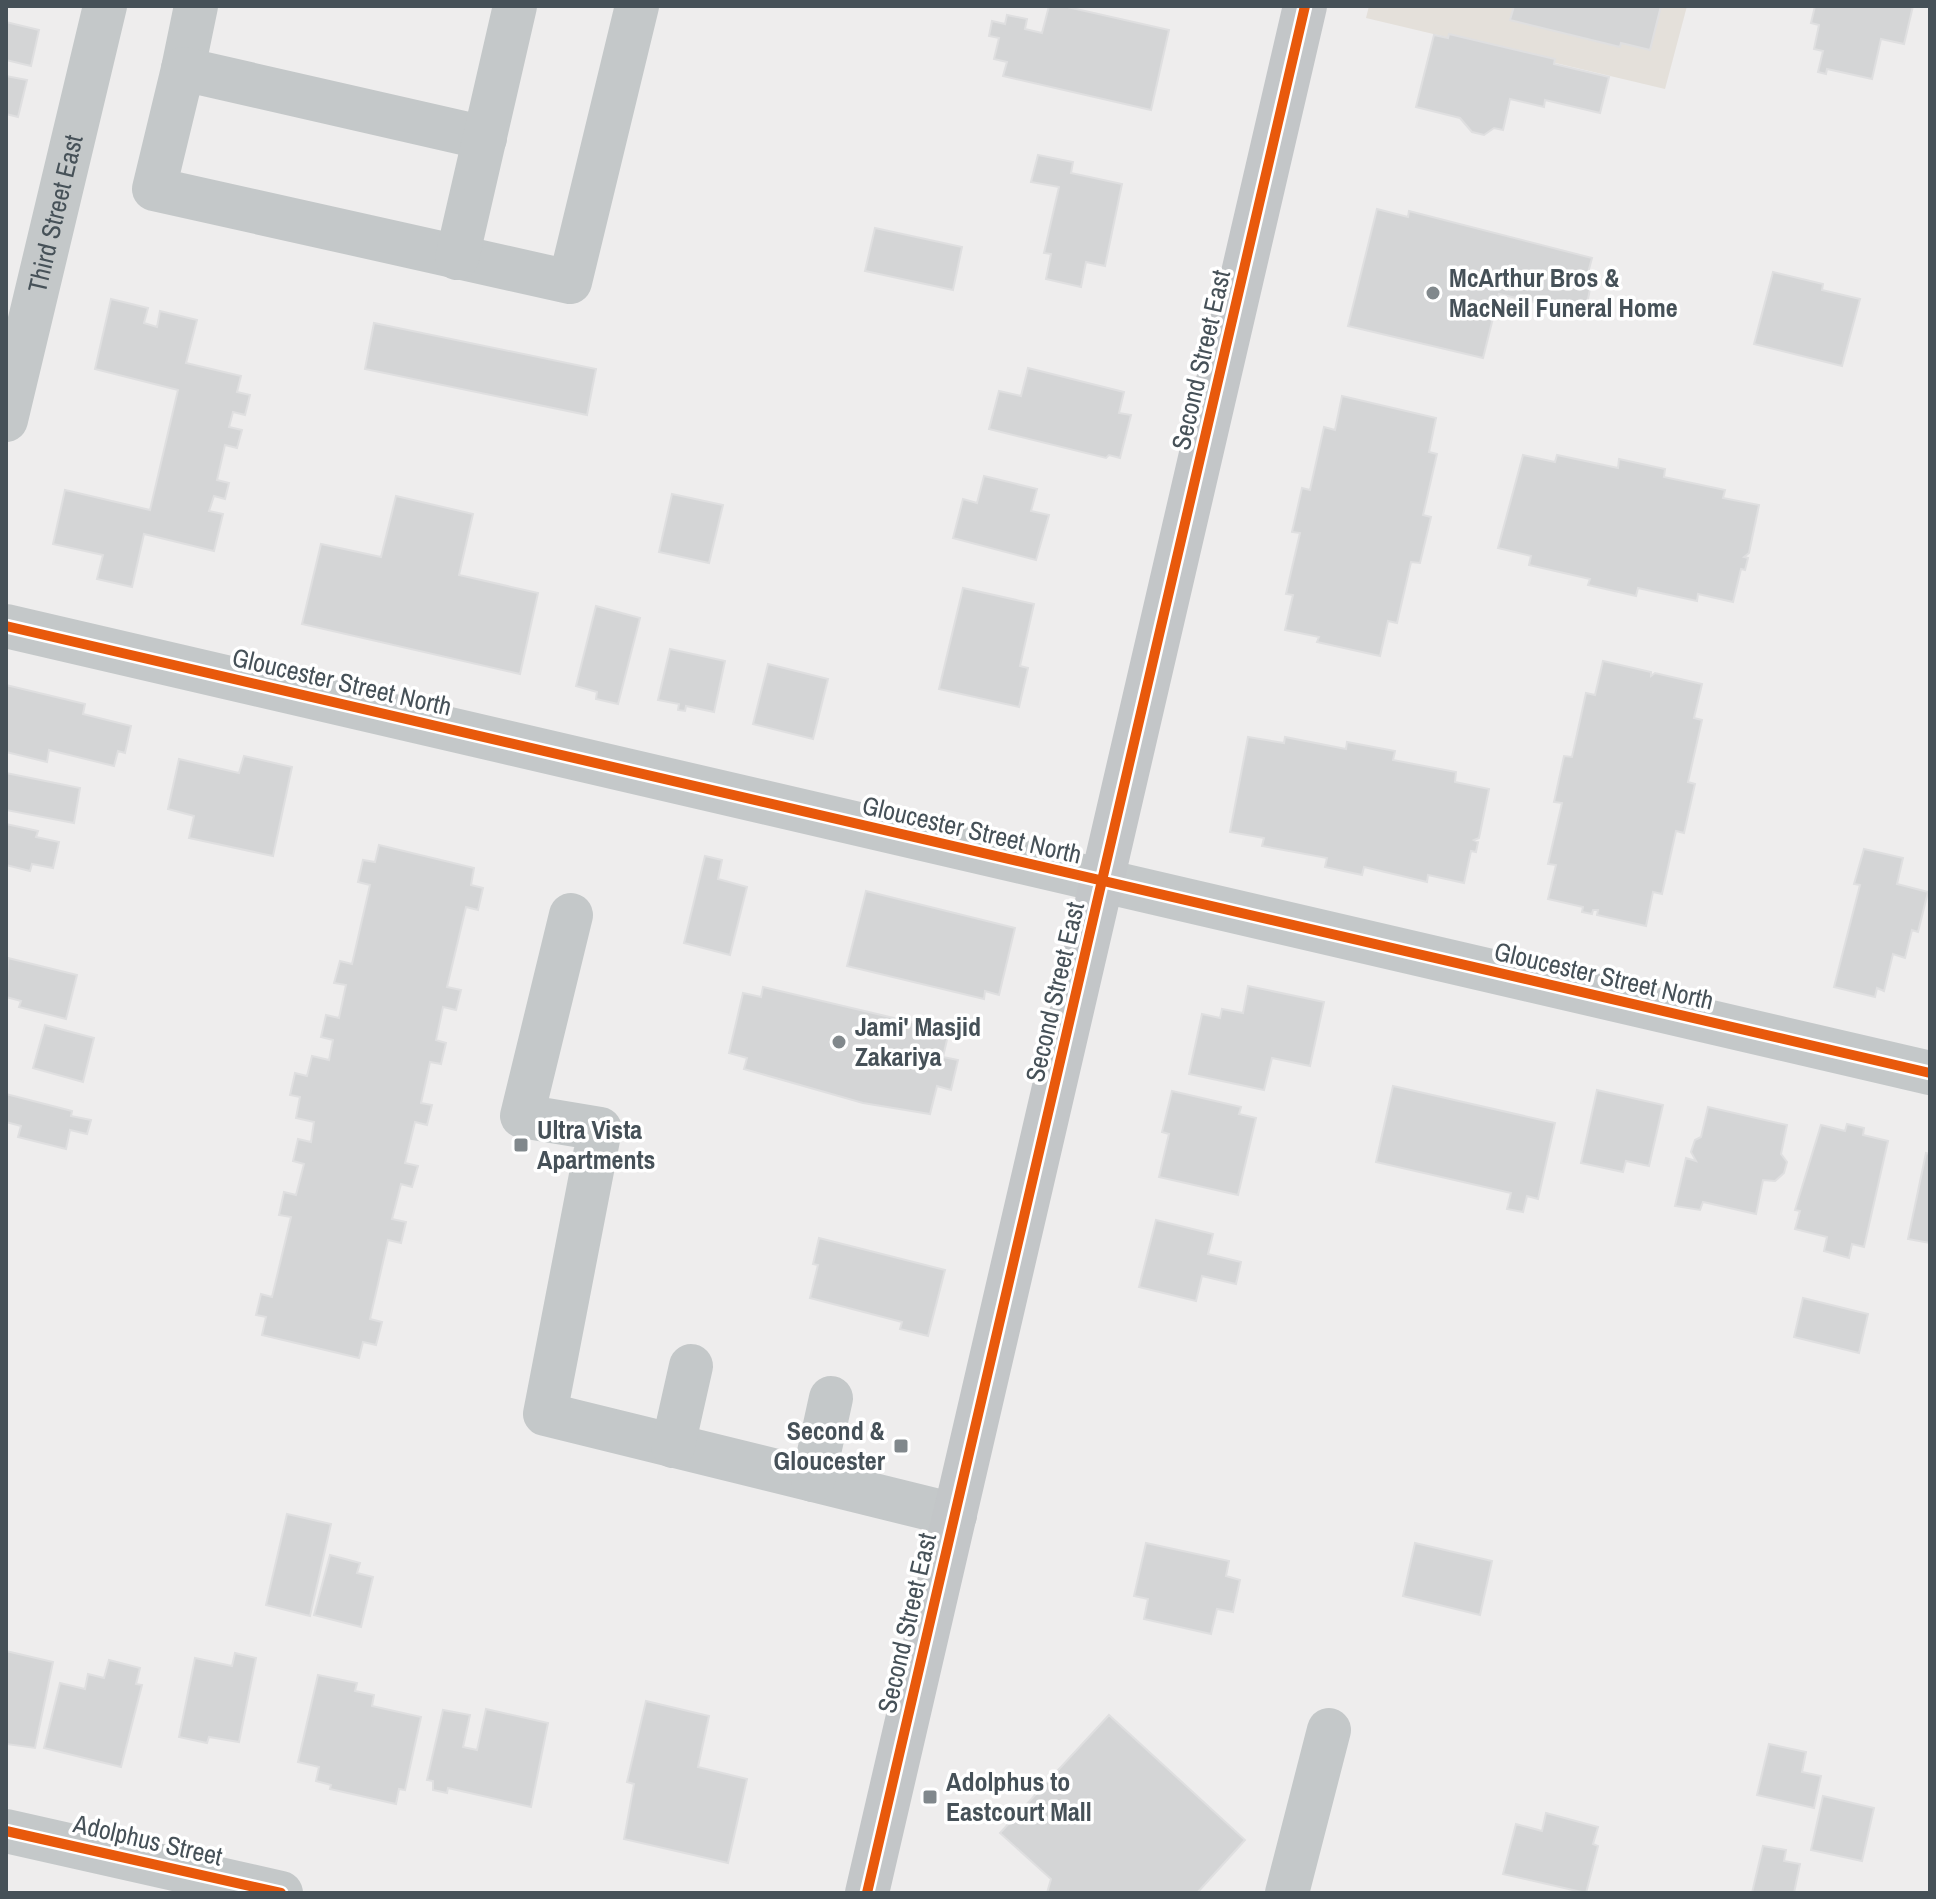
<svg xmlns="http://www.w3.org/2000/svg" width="1936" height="1899" font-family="'Archivo Narrow',sans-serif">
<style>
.commercial{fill:#e4e0da}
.building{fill:#d4d5d6;stroke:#dfdfe0;stroke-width:2}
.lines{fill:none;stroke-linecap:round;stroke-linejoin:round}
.minor{stroke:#c4c8c9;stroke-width:44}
.major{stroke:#c3c6c8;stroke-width:44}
.cycleway-casing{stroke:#fff;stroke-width:15}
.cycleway{stroke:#e8590c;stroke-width:10}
.poi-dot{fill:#81888c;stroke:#fff;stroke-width:3}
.labels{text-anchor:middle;stroke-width:7;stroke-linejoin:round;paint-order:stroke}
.street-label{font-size:26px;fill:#465158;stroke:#fff}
.poi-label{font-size:26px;font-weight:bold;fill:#465158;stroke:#fff;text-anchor:start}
</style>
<rect width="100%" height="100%" fill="#eeeded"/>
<path class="commercial" d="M 1369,6 L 1687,6 L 1665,89 L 1366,18 Z"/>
<path class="building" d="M 1049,6 L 1063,6 L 1169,30 L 1151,110 L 1003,76 L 1007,62 L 994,59 L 999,38 L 989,36 L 992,21 L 1005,24 L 1007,15 L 1027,19 L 1025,29 L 1042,33 Z
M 1514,6 L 1661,6 L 1650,50 L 1621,43 L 1620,47 L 1510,20 Z
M 1815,6 L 1913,6 L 1904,44 L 1881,39 L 1872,79 L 1827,69 L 1826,74 L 1818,72 L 1823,51 L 1814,49 L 1819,25 L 1811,23 Z
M 6,22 L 39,30 L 31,66 L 6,60 Z
M 1449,34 L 1555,59 L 1554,64 L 1609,77 L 1600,113 L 1545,100 L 1544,107 L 1510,99 L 1503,130 L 1494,128 L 1484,135 L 1472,132 L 1460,118 L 1416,107 L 1434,35 L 1448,38 Z
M 6,76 L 27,80 L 18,117 L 6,114 Z
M 1038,155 L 1073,162 L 1071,173 L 1122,184 L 1105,266 L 1086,262 L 1081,287 L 1046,279 L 1051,254 L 1044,253 L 1059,187 L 1031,182 Z
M 1377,209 L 1408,217 L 1409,211 L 1592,258 L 1584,288 L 1590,289 L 1585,314 L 1499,294 L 1483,358 L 1348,326 Z
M 875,228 L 962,247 L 953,290 L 865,271 Z
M 1773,272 L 1823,284 L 1822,290 L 1860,299 L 1842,366 L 1754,344 Z
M 111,299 L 148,308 L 144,323 L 157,327 L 160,311 L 197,320 L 186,363 L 241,376 L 237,392 L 250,395 L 245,415 L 233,412 L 229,427 L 242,430 L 237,448 L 225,445 L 217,480 L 229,483 L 225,499 L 214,496 L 209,511 L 223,514 L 214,551 L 144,534 L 132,587 L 97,579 L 103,555 L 53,544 L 65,490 L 150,510 L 178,390 L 95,369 Z
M 374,323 L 596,369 L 587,415 L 365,369 Z
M 1028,368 L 1124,392 L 1119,413 L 1131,415 L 1120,458 L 1109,455 L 1106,458 L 989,429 L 999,391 L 1021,396 Z
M 1342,396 L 1436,418 L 1429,452 L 1437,454 L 1423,515 L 1431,517 L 1420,563 L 1411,562 L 1397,623 L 1388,621 L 1380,656 L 1317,642 L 1319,637 L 1285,630 L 1293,595 L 1286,594 L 1300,533 L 1292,532 L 1302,488 L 1310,490 L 1324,427 L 1335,430 Z
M 1523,455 L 1555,462 L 1557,455 L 1618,468 L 1619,459 L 1665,469 L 1664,477 L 1725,490 L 1723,498 L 1759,505 L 1749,553 L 1744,557 L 1748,558 L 1745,570 L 1741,569 L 1733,602 L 1698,594 L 1697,601 L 1638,588 L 1636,596 L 1588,585 L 1590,579 L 1529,565 L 1531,556 L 1498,548 Z
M 984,476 L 1037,489 L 1031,511 L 1049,515 L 1036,560 L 953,538 L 963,499 L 977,503 Z
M 672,494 L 723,505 L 709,563 L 659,552 Z
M 396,496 L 473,514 L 459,575 L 538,593 L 520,674 L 302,624 L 321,544 L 381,557 Z
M 963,588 L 1034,604 L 1020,666 L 1028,668 L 1019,707 L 939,689 Z
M 596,606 L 640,618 L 618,704 L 596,699 L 597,692 L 576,686 Z
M 670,649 L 725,661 L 714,712 L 686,706 L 685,711 L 678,710 L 679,704 L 658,700 Z
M 1603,661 L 1651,672 L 1651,676 L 1655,673 L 1702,684 L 1694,718 L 1702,720 L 1688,782 L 1695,784 L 1684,833 L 1676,831 L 1662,894 L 1653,892 L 1646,926 L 1597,915 L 1598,910 L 1593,910 L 1592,914 L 1582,912 L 1583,907 L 1548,899 L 1556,865 L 1548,864 L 1562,803 L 1554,802 L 1564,756 L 1572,757 L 1586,693 L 1595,695 Z
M 768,664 L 828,679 L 813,739 L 753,724 Z
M 6,685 L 85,704 L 83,714 L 131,726 L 125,753 L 118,751 L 114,766 L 49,750 L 47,762 L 6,752 Z
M 1248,737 L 1284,743 L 1285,737 L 1346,749 L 1347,742 L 1395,751 L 1393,760 L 1456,772 L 1455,782 L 1489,789 L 1479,838 L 1474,840 L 1478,842 L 1476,852 L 1471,851 L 1464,883 L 1428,875 L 1427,882 L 1364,867 L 1362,875 L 1325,867 L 1327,858 L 1262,846 L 1264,838 L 1230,832 Z
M 244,756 L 292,767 L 273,856 L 189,838 L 194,816 L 168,809 L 179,759 L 239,773 Z
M 6,773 L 80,788 L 74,823 L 6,810 Z
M 6,824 L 38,831 L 36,837 L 59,842 L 53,868 L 32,864 L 30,871 L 6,865 Z
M 379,845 L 474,868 L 471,885 L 483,888 L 478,910 L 466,907 L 447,987 L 461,990 L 456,1010 L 443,1007 L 436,1040 L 446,1043 L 441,1064 L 430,1062 L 421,1103 L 432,1105 L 427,1125 L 415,1122 L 405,1163 L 418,1166 L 412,1187 L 401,1184 L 392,1219 L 406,1222 L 401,1243 L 388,1240 L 370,1319 L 382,1322 L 376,1345 L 363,1342 L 359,1358 L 262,1335 L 266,1317 L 256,1315 L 261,1294 L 272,1297 L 291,1217 L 279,1215 L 284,1192 L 296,1195 L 304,1164 L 293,1161 L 298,1139 L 311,1142 L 314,1122 L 296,1118 L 300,1097 L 290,1095 L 295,1073 L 307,1076 L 312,1056 L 329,1060 L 333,1040 L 321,1037 L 326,1015 L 339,1018 L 346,985 L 334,983 L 340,961 L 352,964 L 370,885 L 358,882 L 363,860 L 375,862 Z
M 1864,849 L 1903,858 L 1897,884 L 1928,892 L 1918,932 L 1912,930 L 1905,958 L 1893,954 L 1884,991 L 1877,988 L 1875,997 L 1834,987 L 1860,885 L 1854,884 Z
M 705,856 L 722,860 L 718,879 L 747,887 L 730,955 L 684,943 Z
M 866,891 L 1015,928 L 999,995 L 985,991 L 984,999 L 847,966 Z
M 8,958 L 77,975 L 66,1019 L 19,1007 L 21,1001 L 6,997 Z
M 1248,986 L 1324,1002 L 1310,1066 L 1272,1058 L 1264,1090 L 1189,1074 L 1202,1014 L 1220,1018 L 1222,1009 L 1243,1013 Z
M 763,987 L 949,1031 L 943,1057 L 958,1060 L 951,1090 L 937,1086 L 930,1114 L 863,1103 L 744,1069 L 747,1058 L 729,1053 L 743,993 L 761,997 Z
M 45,1025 L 94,1038 L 83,1082 L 33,1068 Z
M 1393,1086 L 1555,1123 L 1538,1199 L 1527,1196 L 1523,1212 L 1507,1209 L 1511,1193 L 1376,1162 Z
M 1597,1090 L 1663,1105 L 1649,1166 L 1626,1161 L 1623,1172 L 1581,1163 Z
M 1172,1091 L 1241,1107 L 1239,1114 L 1256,1118 L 1238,1195 L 1159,1177 L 1169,1134 L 1162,1132 Z
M 6,1094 L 72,1111 L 71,1116 L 91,1120 L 87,1134 L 70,1130 L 66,1149 L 18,1137 L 21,1126 L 6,1122 Z
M 1708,1107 L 1787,1125 L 1781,1154 L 1787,1162 L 1784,1173 L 1775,1181 L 1763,1180 L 1756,1214 L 1703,1202 L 1700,1210 L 1675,1206 L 1686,1158 L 1696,1161 L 1691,1152 L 1695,1140 L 1701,1137 Z
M 1847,1124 L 1864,1128 L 1863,1135 L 1888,1141 L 1864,1247 L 1852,1244 L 1849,1258 L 1824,1251 L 1827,1237 L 1795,1229 L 1800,1211 L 1795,1210 L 1821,1125 L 1845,1131 Z
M 1926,1153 L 1930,1154 L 1930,1243 L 1908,1239 Z
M 1156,1220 L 1213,1234 L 1208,1254 L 1241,1262 L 1236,1284 L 1202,1276 L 1196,1301 L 1139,1287 Z
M 819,1238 L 945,1270 L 928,1336 L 900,1329 L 902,1322 L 810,1298 L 818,1265 L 813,1264 Z
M 1803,1298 L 1868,1314 L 1859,1353 L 1794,1337 Z
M 287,1514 L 331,1524 L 310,1616 L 266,1605 Z
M 1146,1543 L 1229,1561 L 1226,1576 L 1240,1580 L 1233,1612 L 1217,1609 L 1211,1634 L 1144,1619 L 1148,1599 L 1134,1596 Z
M 1415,1543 L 1492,1561 L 1480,1615 L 1403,1596 Z
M 330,1555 L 360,1563 L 357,1573 L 373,1577 L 361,1627 L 314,1615 Z
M 6,1651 L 53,1662 L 35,1748 L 6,1744 Z
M 235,1653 L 256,1658 L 239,1742 L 209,1737 L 207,1743 L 179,1737 L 195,1658 L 232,1666 Z
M 109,1660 L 140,1668 L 136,1684 L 142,1685 L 121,1767 L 44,1748 L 60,1683 L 85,1689 L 88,1674 L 104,1678 Z
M 318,1675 L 357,1683 L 355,1691 L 374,1695 L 372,1706 L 421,1717 L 405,1790 L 399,1789 L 396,1804 L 330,1789 L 331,1785 L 316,1781 L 319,1767 L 298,1762 Z
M 646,1701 L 709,1716 L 698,1767 L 747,1779 L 728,1863 L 624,1839 L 634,1784 L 627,1782 Z
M 486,1709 L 548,1723 L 531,1807 L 448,1788 L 447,1793 L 433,1790 L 433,1781 L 427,1780 L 443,1710 L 470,1715 L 463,1747 L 477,1750 Z
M 1109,1715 L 1245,1840 L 1197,1893 L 1047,1893 L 1051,1879 L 1000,1833 Z
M 1769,1744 L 1806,1752 L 1802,1772 L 1821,1776 L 1814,1808 L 1757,1795 Z
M 1823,1796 L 1874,1808 L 1862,1861 L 1811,1850 Z
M 1546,1813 L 1598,1827 L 1593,1844 L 1598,1846 L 1586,1893 L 1503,1874 L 1516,1824 L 1542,1831 Z
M 1763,1846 L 1786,1850 L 1784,1861 L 1800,1864 L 1794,1893 L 1752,1893 Z"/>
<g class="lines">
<g class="minor">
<path d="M 183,69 L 196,6"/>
<path d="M 485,138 L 183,69 L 154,189 L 570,282 L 637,6"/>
<path d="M 457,258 L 515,6"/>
<path id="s1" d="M 6,420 L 105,6"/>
<path d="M 6,626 L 1930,1073"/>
<path d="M 571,915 L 522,1116 L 600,1129 L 545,1414 L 955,1515"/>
<path d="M 673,1446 L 691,1366"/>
<path d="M 813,1480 L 831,1398"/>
<path d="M 6,1831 L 281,1893"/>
<path d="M 1287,1893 L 1329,1730"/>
</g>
<path class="major" d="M 867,1893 L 1305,6"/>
<defs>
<path id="cycleway" d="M 6,626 L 1930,1073
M 6,1831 L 281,1893
M 867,1893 L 1305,6"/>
</defs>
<use href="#cycleway" class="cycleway-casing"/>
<use href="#cycleway" class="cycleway"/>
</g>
<g class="poi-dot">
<circle cx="1433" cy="293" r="8"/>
<circle cx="839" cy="1042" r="8"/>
<rect x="513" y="1137" width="16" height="16" rx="4"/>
<rect x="893" y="1438" width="16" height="16" rx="4"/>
<rect x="922" y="1789" width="16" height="16" rx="4"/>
</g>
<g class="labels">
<g class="street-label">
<text dy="9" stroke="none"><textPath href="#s1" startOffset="212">Third Street East</textPath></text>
<text transform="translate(1201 360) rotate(-77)" y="9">Second Street East</text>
<text transform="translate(342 682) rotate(13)" y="9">Gloucester Street North</text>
<text transform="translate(972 830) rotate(13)" y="9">Gloucester Street North</text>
<text transform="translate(1604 976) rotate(13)" y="9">Gloucester Street North</text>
<text transform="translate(1055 992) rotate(-77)" y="9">Second Street East</text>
<text transform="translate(907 1623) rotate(-77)" y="9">Second Street East</text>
<text transform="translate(148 1840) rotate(13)" y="9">Adolphus Street</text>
</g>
<g class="poi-label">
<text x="1449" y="287">McArthur Bros &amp;<tspan x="1449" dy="30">MacNeil Funeral Home</tspan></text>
<text x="855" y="1036">Jami' Masjid<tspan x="855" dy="30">Zakariya</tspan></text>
<text x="537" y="1139">Ultra Vista<tspan x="537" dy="30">Apartments</tspan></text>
<text x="885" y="1440" text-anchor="end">Second &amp;<tspan x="885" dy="30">Gloucester</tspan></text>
<text x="946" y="1791">Adolphus to<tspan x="946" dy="30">Eastcourt Mall</tspan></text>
</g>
</g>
<rect width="1936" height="1899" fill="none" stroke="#465158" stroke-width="16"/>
</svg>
